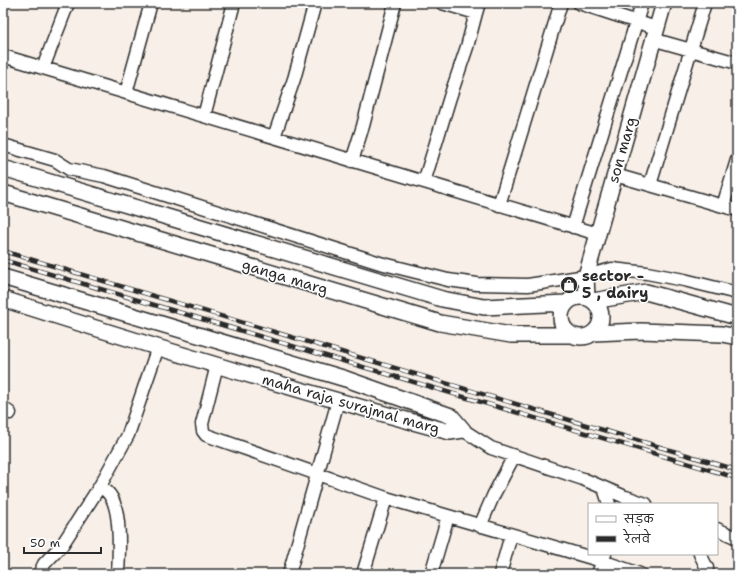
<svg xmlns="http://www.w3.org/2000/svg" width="740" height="577" font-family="'Shantell Sans','Playpen Sans Deva',sans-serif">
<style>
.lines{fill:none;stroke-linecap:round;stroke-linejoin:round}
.minor-casing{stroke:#2b2b2b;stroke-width:15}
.tertiary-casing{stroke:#2b2b2b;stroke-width:18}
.minor{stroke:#fff;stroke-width:12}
.tertiary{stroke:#fff;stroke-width:15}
.rail-casing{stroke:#2b2b2b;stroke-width:4.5}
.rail{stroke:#fff;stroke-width:3;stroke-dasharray:9;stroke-linecap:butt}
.labels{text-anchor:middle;stroke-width:3;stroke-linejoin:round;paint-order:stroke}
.street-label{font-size:15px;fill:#2b2b2b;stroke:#fff}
.poi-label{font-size:15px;font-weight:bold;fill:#2b2b2b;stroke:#fff;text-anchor:start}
</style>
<rect width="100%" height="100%" fill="#f8f0e8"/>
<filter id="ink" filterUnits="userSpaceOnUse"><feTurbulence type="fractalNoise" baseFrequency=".025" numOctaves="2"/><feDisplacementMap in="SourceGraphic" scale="8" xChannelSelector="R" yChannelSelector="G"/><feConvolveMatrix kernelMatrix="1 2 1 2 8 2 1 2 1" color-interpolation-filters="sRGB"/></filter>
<g filter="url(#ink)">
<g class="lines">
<defs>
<path id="minor" d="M 442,3 L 476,13 L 479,3
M 579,3 L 656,28
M 705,3 L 650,185 L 737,210
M 652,39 L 737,63
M 3,56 L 598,234
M 43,68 L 68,3
M 126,93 L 151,3
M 204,116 L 234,3
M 274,137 L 294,79 L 315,3
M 3,145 L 55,160 L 69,169 L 104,176 L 380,263 L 448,280 L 477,284 L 528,285 L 586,276 L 612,269 L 647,273 L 684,280 L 737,293
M 352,161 L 363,126 L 395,3
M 615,175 L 650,185
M 424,182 L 450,97 L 467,47 L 476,13
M 499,205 L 561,3
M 723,206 L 737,160
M 573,227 L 642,3
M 217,365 L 202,424 L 203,431 L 206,435 L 386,498 L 448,516 L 431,574
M 3,408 L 10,413
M 463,430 L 491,448 L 583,479 L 623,496 L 634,504
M 100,486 C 103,489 107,491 109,494 C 122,509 119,555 118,574
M 604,488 L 609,504
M 626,497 L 646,504
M 448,516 L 602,561 L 640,574
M 480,526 L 494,494 L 514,456
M 717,529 L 737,538
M 700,554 L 707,568 L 706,574
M 39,574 L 44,564 L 62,545 L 100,486 L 128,435 L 158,347
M 289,574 L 338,401
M 363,574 L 386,498
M 500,574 L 511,535
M 598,574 L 605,554"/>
<path id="tertiary" d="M 3,168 L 442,299 L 484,307 L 566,303
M 3,193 L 440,323 L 511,335 L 572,335
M 3,277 L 346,379 L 451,416 L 463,430 L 450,432 C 300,392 151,346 3,299
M561 317a20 20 0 1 1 40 0a20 20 0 1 1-40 0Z
M 587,297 L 586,276 L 664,3
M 593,301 L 646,292 L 737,317
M 593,333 L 641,331 L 722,334 L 737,337"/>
</defs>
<use href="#minor" class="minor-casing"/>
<use href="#tertiary" class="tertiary-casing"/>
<use href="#minor" class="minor"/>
<use href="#tertiary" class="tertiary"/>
<defs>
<path id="rail" d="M 3,251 L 737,470
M 3,260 L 737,478"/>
</defs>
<use href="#rail" class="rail-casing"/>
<use href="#rail" class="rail"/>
</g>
</g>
<defs>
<symbol id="shop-disc" viewBox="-11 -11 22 22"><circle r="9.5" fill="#2b2b2b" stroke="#fff"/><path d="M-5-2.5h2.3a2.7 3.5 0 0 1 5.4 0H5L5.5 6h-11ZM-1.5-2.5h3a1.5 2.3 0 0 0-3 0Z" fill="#fff"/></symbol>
</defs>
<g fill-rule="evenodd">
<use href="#shop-disc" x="559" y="275" width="20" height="20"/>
</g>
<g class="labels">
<g class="street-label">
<text transform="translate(622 150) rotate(-74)" y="5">son marg</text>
<text transform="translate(285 277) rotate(17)" y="5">ganga marg</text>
<text transform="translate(351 404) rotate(16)" y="5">maha raja surajmal marg</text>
</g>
<g class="poi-label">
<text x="582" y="281">sector -<tspan x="582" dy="17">5 , dairy</tspan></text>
</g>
</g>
<rect width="740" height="577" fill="none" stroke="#fff" stroke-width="16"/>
<rect x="8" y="8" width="724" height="561" fill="none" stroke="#2b2b2b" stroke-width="1.5" filter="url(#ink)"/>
<rect x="588" y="503" width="130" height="52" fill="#ffffff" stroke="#aaaaaa"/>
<rect x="596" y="516" width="20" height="6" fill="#ffffff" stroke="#aaaaaa"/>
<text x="624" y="523" font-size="12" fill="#2b2b2b">सड़क</text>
<rect x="596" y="536" width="20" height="6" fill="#2b2b2b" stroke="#aaaaaa"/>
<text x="624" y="543" font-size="12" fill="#2b2b2b">रेलवे</text>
<path d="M24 547v6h77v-6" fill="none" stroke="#2b2b2b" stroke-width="2"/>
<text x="30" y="547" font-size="12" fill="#2b2b2b" stroke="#ffffff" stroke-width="3" paint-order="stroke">50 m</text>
</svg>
